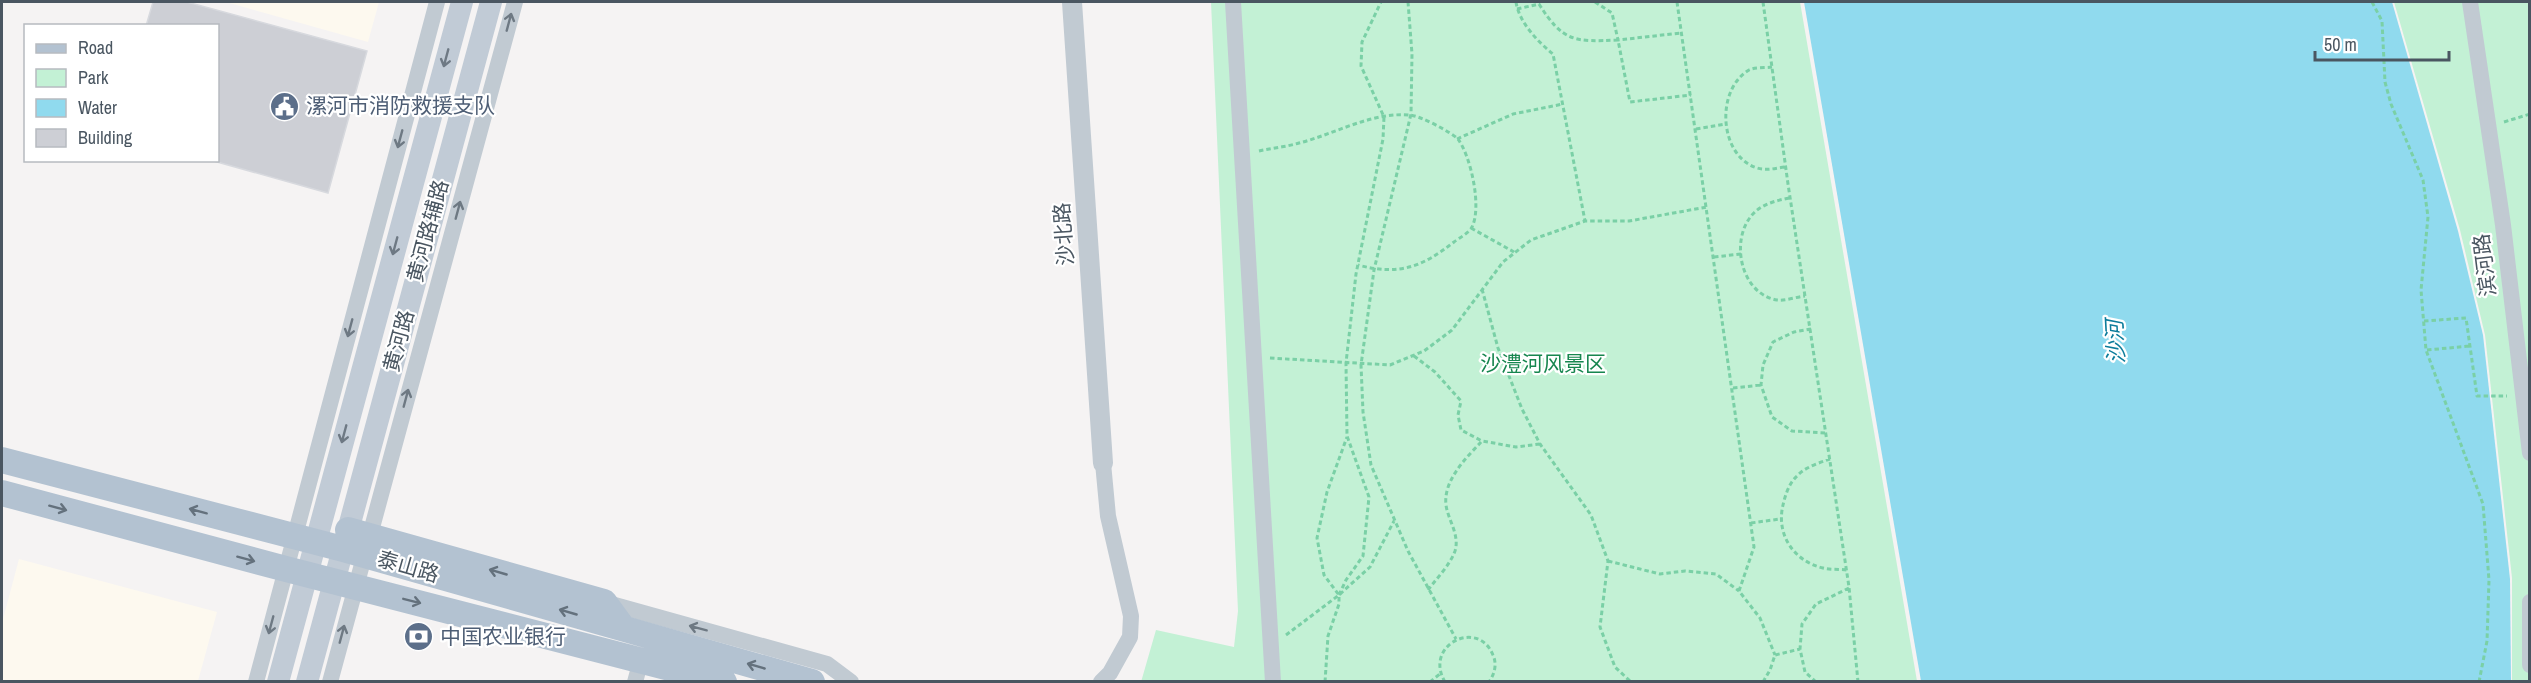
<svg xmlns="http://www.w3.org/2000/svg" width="2531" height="683" font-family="'Archivo Narrow','Noto Sans SC',sans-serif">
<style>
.commercial{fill:#fdf9ef}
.green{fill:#c3f1d5}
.water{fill:#90daee}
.building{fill:#cdcfd5;stroke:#d7d9de;stroke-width:1.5}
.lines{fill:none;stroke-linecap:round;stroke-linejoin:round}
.path{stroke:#7ad0a6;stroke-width:3;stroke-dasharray:4.5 3;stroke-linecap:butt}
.minor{stroke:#c1cad2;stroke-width:16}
.tertiary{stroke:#c1cad2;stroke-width:20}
.secondary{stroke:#c1cbd6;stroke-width:22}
.primary{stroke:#b3c2d1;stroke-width:26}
.oneway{stroke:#6e7983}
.oneway2{stroke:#6e7984}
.oneway3{stroke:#64717d}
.labels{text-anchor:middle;stroke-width:4.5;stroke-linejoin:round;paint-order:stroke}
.service-label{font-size:21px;fill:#4e5e75;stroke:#fff;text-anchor:start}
.street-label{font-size:21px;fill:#4a5661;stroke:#fff}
.park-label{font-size:21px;fill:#17864f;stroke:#fff}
.water-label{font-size:22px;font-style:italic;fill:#0c7c9b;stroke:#fff}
</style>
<rect width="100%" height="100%" fill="#f5f3f3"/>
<path class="commercial" d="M 226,2 L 379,2 L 368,42 Z
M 19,559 L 217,612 L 198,681 L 2,681 L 2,623 Z"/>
<path class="green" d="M 1211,2 L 1800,2 L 1917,681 L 1141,682 L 1156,630 L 1234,647 L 1238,611 Z
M 2394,2 L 2529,2 L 2529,681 L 2512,681 L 2512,578 L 2485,335 L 2460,230 Z"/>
<path class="water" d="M 1804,2 L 2392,2 L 2458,231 L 2483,335 L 2510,579 L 2511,681 L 1921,681 Z"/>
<path class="building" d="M 153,2 L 187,2 L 367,51 L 328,193 L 210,160 L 218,160 L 218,26 L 146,26 Z"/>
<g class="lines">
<path class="path" d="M 1408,2 L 1412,54 L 1411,114 L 1374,270 L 1361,365 L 1363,412 L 1371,465 L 1408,551 L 1456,639
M 1516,2 C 1519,22 1537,41 1553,54 L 1585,221
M 1595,2 L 1612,13 L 1618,40 L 1681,33
M 1677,2 L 1754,547 L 1739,591 L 1760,618 L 1775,655
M 1763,2 L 1788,184 L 1849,587 L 1858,682
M 2372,2 L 2382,21 L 2385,82 L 2391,104 L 2423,180 L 2428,217 L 2421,290 L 2426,350 L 2483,504 L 2489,580 L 2487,641 L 2479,682
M 1517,9 L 1539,4 C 1563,42 1574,42 1618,40 L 1630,102 L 1691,95
M 1772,67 C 1765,68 1755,67 1749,70 C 1715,90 1719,156 1757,168 C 1767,171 1776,168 1785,167
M 2504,122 L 2530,114
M 1696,129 L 1726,124
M 1457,139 L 1513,114 L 1563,104
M 1259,151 C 1272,148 1286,147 1299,143 C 1335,134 1371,112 1409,115 C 1419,115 1451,132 1458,139 C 1471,157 1482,207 1472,227 C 1469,233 1459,238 1454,242 C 1422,267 1399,276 1358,265
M 1789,198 C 1774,201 1758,205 1749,219 C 1731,245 1742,294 1777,300 C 1785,301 1796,297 1805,296
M 1471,228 L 1514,252
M 1714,257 L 1741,254
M 1482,289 L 1498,348 L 1522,409 L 1540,444 L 1591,515 L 1608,561 L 1600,627 L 1615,667 L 1631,682
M 2424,321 L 2466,318 L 2477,396 L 2507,396
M 1811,329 L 1794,332 L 1773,342 L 1763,365 L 1761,385 L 1772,417 L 1792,431 L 1827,433
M 2427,350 L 2470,346
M 1414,356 L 1435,372 L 1461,401 L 1458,415 L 1461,430 L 1482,441
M 1270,358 L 1390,365 L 1424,351 L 1452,330 L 1503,262 L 1531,240 L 1585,221 L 1629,221 L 1707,207
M 1733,388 L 1761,385
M 1830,459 C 1819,463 1805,467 1797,476 C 1789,483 1785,496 1783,505 C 1776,534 1793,561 1823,568 C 1830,570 1839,569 1847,570
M 1751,523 L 1780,519
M 1608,561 L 1660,574 L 1685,571 L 1716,574 L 1739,591
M 1428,590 C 1437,578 1450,565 1455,551 C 1460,535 1448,520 1446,505 C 1443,480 1467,457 1482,441 L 1516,447 L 1540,444
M 1339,595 L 1346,580 L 1363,556 L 1369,497 L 1347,436 L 1346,363 L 1356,274 L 1383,139 L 1384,117 L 1361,66 L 1362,42 L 1381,2
M 1286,635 L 1339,595 L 1370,567 L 1394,521
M 1325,682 L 1328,636 L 1339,604 L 1339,595 L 1324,575 L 1317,538 L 1327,492 L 1347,437
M 1430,682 L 1441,673
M 1445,682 C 1423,645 1478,618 1493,655 C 1497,664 1495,673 1489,682
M 1763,682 L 1770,670 L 1775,655 L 1800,649
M 1816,682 L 1805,672 L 1800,649 L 1802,624 L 1816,604 L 1849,588"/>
<path class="minor" d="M 1233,2 L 1273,682
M 2470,2 L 2503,225 L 2530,453
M 604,602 L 827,664 L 851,682
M 2530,602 L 2530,665
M 256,682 L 437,2
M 330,682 L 515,2
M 635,682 L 641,660
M 1101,682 L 1110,673 L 1130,637 L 1131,616 L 1108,516 L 1103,463"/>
<path class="tertiary" d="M 1072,2 L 1103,463"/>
<path class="secondary" d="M 278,682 L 462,2
M 307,682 L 491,2"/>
<path class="primary" d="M 2,460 L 343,549 L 812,682
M 2,493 L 286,569 L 724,682
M 348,530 L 604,602 L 623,628"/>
</g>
<defs><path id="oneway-shaft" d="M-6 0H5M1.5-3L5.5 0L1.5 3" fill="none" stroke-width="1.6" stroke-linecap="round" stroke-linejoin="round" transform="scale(1.5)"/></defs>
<g class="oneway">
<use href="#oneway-shaft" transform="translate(509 22) rotate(-75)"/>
<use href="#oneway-shaft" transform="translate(400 139) rotate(105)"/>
<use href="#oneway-shaft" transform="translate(458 210) rotate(-75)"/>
<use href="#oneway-shaft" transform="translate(350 328) rotate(105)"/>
<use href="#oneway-shaft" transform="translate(406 398) rotate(-75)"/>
<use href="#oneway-shaft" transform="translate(271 625) rotate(105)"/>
<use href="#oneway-shaft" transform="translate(698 628) rotate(-165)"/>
<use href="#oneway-shaft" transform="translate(342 634) rotate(-75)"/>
</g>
<g class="oneway2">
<use href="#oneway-shaft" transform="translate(446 58) rotate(105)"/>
<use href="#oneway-shaft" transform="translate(395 246) rotate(105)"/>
<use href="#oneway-shaft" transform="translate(344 434) rotate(105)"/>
</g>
<g class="oneway3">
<use href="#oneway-shaft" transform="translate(58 508) rotate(15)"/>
<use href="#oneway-shaft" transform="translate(198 511) rotate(-165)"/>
<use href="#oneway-shaft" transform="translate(246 559) rotate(15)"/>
<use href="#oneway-shaft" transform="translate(498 572) rotate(-164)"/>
<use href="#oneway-shaft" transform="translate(412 601) rotate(14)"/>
<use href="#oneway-shaft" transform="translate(568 612) rotate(-164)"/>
<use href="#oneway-shaft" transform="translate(756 666) rotate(-164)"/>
</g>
<defs>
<symbol id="civic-disc" viewBox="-11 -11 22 22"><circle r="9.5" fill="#5c6f8a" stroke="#fff"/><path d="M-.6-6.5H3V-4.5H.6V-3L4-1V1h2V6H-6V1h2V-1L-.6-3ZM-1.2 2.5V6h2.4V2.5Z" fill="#fff"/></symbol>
<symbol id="bank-disc" viewBox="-11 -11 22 22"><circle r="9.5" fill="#5c6f8a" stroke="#fff"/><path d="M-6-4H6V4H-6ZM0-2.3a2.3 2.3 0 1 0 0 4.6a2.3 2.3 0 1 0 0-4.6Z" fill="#fff"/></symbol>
</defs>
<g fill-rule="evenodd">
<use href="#civic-disc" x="268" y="90" width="33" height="33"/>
<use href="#bank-disc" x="402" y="620" width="33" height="33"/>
</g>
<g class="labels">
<g class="service-label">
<text x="306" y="113">漯河市消防救援支队</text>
<text x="440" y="644">中国农业银行</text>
</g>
<g class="street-label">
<text transform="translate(428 231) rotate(-75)" y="7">黄河路辅路</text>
<text transform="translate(1064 234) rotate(-94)" y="7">沙北路</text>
<text transform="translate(2485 265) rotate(-97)" y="7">滨河路</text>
<text transform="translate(399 341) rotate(-75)" y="7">黄河路</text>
<text transform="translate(408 567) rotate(16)" y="7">泰山路</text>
</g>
<g class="park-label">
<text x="1543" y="371">沙澧河风景区</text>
</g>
<g class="water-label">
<text transform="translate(2115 342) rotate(-93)" y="8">沙河</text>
</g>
</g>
<rect width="2531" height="683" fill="none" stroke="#4a5661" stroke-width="6"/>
<rect x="24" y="24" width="195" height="138" fill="#ffffff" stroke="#b7bbc0" stroke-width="1.5"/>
<rect x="36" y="44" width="30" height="9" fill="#b3c2d1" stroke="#b7bbc0" stroke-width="1.5"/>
<text x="78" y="54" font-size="18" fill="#4a5661">Road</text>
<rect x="36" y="69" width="30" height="18" fill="#c3f1d5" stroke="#b7bbc0" stroke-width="1.5"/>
<text x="78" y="84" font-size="18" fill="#4a5661">Park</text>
<rect x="36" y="99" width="30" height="18" fill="#90daee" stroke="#b7bbc0" stroke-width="1.5"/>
<text x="78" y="114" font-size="18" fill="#4a5661">Water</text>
<rect x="36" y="129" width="30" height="18" fill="#cdcfd5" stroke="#b7bbc0" stroke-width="1.5"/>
<text x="78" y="144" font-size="18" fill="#4a5661">Building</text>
<path d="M2315 51v9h134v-9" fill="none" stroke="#4a5661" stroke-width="3"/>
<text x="2324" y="51" font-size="18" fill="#4a5661" stroke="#ffffff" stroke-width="4.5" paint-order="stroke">50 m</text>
</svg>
